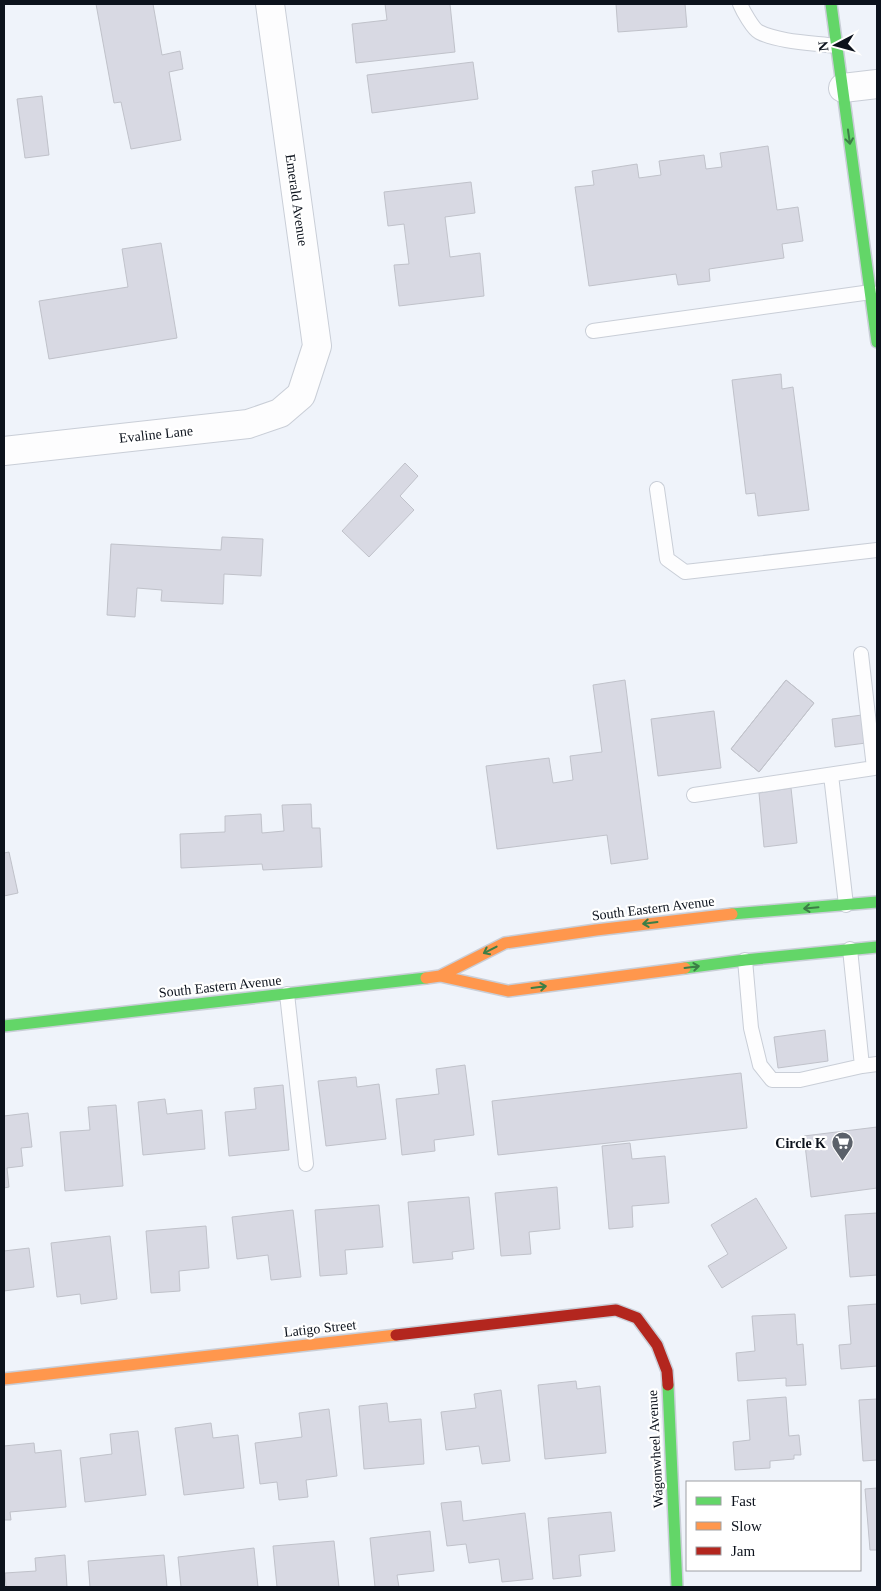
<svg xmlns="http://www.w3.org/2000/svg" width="881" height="1591" font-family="'Times New Roman',serif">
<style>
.building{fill:#d8d9e3;stroke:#c0c2ca}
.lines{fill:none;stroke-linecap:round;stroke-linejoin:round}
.lane-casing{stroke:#c9ced7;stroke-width:16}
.street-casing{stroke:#c9ced7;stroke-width:30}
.fast-casing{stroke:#c9ced7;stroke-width:14}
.slow-casing{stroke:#c9ced7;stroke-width:14}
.jam-casing{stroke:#c9ced7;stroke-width:14}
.lane{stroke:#fdfdfe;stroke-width:14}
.street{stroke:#fdfdfe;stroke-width:28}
.fast{stroke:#63d668;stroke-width:11}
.slow{stroke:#ff974d;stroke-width:11}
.jam{stroke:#b3261e;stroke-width:11}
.oneway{stroke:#3c7e46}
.labels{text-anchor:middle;stroke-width:4.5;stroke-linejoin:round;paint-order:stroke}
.street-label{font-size:14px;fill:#0c121c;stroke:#fff}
.poi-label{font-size:14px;font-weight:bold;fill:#0c121c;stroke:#fff;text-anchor:end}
</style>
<rect width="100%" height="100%" fill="#eff3fa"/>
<path class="building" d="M 96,4 L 153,4 L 162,55 L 180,51 L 183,69 L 169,72 L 181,140 L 131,149 L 121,102 L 114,103 Z
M 385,4 L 450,4 L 455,52 L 356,63 L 352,24 L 387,20 Z
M 616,4 L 685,4 L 687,27 L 618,32 Z
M 473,62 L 478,99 L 372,113 L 367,75 Z
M 42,96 L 49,155 L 25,158 L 17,99 Z
M 768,146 L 777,210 L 798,207 L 803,241 L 782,244 L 784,258 L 709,269 L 710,281 L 678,285 L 676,274 L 589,286 L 575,187 L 594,185 L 592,171 L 637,164 L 639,178 L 661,175 L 659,161 L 704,155 L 706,169 L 722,167 L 720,153 Z
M 471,182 L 475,213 L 445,217 L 450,257 L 480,253 L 484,296 L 399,306 L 394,265 L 409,264 L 404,224 L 388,226 L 384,192 Z
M 161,243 L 177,338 L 49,359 L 39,301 L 128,287 L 122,249 Z
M 781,374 L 782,389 L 793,387 L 809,510 L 758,516 L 755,493 L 746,494 L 732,380 Z
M 405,463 L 418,476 L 400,496 L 414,510 L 369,557 L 342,531 Z
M 222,537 L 263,539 L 261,576 L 224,574 L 223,604 L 161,601 L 162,590 L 137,588 L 135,617 L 107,615 L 111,544 L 221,550 Z
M 625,680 L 648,859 L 611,864 L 607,835 L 497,849 L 486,766 L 549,758 L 553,783 L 573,780 L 570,756 L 602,752 L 593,685 Z
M 786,680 L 814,703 L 759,772 L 731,749 Z
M 786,680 L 814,703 L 759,772 L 731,749 Z
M 714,711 L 721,768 L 658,776 L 651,719 Z
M 862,715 L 866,743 L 835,747 L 832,719 Z
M 791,788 L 797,843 L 764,847 L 759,793 Z
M 311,804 L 312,828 L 320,828 L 322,867 L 263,870 L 262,864 L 181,868 L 180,834 L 225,832 L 225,816 L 261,814 L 262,833 L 284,831 L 282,805 Z
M 9,852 L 18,893 L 4,896 L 4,853 Z
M 825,1030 L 828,1061 L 778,1068 L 774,1037 Z
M 465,1065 L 474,1135 L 434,1140 L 435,1151 L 402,1155 L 396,1099 L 439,1094 L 436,1069 Z
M 741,1073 L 747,1128 L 498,1155 L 492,1101 Z
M 356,1077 L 357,1087 L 379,1084 L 386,1139 L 326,1146 L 318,1081 Z
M 283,1085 L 289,1150 L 229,1156 L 225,1112 L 256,1109 L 254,1088 Z
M 165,1099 L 167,1114 L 202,1110 L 205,1149 L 143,1155 L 138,1102 Z
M 116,1105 L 123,1186 L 65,1191 L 60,1132 L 90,1130 L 88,1107 Z
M 28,1113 L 32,1147 L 21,1148 L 23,1166 L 7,1168 L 9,1187 L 4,1188 L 4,1116 Z
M 877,1127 L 877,1188 L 811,1197 L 804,1136 Z
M 630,1143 L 632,1159 L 665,1156 L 669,1203 L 632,1206 L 633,1227 L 609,1229 L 602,1146 Z
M 557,1187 L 560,1229 L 529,1232 L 531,1254 L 501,1256 L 495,1193 Z
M 469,1197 L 474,1249 L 452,1252 L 453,1259 L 413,1263 L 408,1202 Z
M 756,1198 L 787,1248 L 722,1288 L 708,1266 L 728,1254 L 711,1225 Z
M 379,1205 L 383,1247 L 345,1250 L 347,1274 L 320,1276 L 315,1210 Z
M 293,1210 L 301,1277 L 271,1280 L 268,1255 L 237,1259 L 232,1217 Z
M 877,1213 L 877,1275 L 850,1277 L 845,1215 Z
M 206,1226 L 209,1268 L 179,1271 L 180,1291 L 151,1293 L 146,1231 Z
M 110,1236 L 117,1299 L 81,1304 L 80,1294 L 57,1297 L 51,1243 Z
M 29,1248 L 34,1287 L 4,1291 L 4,1251 Z
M 877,1304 L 877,1366 L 841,1369 L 839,1345 L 851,1344 L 848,1306 Z
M 795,1314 L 797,1345 L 803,1344 L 806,1385 L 786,1386 L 786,1378 L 738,1381 L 736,1353 L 755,1351 L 752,1316 Z
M 576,1381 L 577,1389 L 600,1386 L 606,1453 L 545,1459 L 538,1385 Z
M 501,1390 L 510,1461 L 482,1464 L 479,1446 L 446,1450 L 441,1412 L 476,1408 L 474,1394 Z
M 786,1397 L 789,1436 L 799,1435 L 801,1455 L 794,1455 L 794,1459 L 770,1461 L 770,1468 L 735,1470 L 733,1442 L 750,1440 L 747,1400 Z
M 877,1399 L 877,1460 L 863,1461 L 859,1400 Z
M 387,1403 L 389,1422 L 421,1419 L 424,1464 L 364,1469 L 359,1406 Z
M 329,1409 L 337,1476 L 306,1480 L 308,1497 L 279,1500 L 277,1482 L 260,1484 L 255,1443 L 302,1437 L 299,1413 Z
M 211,1423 L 213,1438 L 238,1435 L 244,1488 L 184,1495 L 175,1428 Z
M 138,1431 L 146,1495 L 85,1502 L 80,1458 L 112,1454 L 110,1434 Z
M 34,1443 L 35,1453 L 61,1450 L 66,1507 L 10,1512 L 11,1520 L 4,1520 L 4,1446 Z
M 877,1488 L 877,1550 L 870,1550 L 865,1489 Z
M 461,1501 L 463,1521 L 525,1513 L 533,1579 L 502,1582 L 499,1559 L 469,1563 L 466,1544 L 447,1546 L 441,1503 Z
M 611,1512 L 615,1551 L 579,1555 L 581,1576 L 553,1579 L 548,1518 Z
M 430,1531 L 434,1571 L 397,1575 L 399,1587 L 375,1587 L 370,1538 Z
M 334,1541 L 339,1587 L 277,1587 L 273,1546 Z
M 254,1548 L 258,1587 L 181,1587 L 178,1557 Z
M 65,1555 L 67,1587 L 6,1587 L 5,1573 L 36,1571 L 35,1558 Z
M 164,1555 L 167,1587 L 90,1587 L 88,1561 Z"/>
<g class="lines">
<defs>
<path id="lane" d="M 740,4 C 743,11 753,29 759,32 C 778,42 815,43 836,46
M 593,331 L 871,292
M 657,489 L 667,559 L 685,572 L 877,550
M 831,775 L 846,905
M 694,795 L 874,768 L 861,654
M 850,949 L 862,1066 L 877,1064
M 745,960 L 751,1028 L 760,1065 L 772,1080 L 800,1080 L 862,1066
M 287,994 L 306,1164"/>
<path id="street" d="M 843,88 L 877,84
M 4,451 L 248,424 L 280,413 L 301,395 L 317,346 L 270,4"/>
<path id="fast" d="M 831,4 L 877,342
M 732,914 L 877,902
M 685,968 L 745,960 L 877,947
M 4,1026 L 426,978
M 668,1385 L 677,1587"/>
<path id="slow" d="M 440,976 L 508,991 L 685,968
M 426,978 L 440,976 L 505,943 L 596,930 L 732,914
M 4,1379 L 396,1335"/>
<path id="jam" d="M 396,1335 L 616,1310 L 637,1318 L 657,1345 L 667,1371 L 668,1385"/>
</defs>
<use href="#lane" class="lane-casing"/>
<use href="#street" class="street-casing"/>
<use href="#fast" class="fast-casing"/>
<use href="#slow" class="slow-casing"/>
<use href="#jam" class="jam-casing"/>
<use href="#lane" class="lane"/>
<use href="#street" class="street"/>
<use href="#fast" class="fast"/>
<use href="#slow" class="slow"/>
<use href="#jam" class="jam"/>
</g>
<defs><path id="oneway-shaft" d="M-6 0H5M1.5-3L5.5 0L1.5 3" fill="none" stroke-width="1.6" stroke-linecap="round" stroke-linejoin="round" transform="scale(1.25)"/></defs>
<g class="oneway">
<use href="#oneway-shaft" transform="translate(849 137) rotate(82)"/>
<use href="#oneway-shaft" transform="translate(811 908) rotate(175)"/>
<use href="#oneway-shaft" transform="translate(650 923) rotate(173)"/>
<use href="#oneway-shaft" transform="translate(490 950) rotate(153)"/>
<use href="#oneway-shaft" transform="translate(692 967) rotate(-7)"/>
<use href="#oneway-shaft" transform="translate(539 987) rotate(-7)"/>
</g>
<defs>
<symbol id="supermarket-pin" viewBox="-11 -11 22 30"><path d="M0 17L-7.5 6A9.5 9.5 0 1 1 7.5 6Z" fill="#5b616a" stroke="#fff"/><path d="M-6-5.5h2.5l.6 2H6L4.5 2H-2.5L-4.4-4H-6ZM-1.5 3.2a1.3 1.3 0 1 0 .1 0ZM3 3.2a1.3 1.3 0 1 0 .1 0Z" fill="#fff"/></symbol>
</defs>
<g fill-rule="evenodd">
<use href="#supermarket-pin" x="830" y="1130" width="25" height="34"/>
</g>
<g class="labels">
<g class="street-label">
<text transform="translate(297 200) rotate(82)" y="5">Emerald Avenue</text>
<text transform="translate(156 434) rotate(-6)" y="5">Evaline Lane</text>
<text transform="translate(653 908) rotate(-7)" y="5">South Eastern Avenue</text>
<text transform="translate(220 986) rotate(-6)" y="5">South Eastern Avenue</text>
<text transform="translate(320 1328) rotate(-6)" y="5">Latigo Street</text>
<text transform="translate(655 1449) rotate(-93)" y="5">Wagonwheel Avenue</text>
</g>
<g class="poi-label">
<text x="826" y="1148">Circle K</text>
</g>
</g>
<rect width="881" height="1591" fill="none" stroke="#0c121c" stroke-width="10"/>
<rect x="686" y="1481" width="175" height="90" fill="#ffffff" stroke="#9ea0a4"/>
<rect x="696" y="1497" width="25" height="8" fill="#63d668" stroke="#9ea0a4"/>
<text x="731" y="1506" font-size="15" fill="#0c121c">Fast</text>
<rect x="696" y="1522" width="25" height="8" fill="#ff974d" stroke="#9ea0a4"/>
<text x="731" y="1531" font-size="15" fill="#0c121c">Slow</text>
<rect x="696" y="1547" width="25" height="8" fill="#b3261e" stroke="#9ea0a4"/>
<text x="731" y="1556" font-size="15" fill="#0c121c">Jam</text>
<g transform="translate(836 45) rotate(264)" stroke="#ffffff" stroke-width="4" paint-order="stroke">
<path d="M0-4L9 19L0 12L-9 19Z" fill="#0c121c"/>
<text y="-8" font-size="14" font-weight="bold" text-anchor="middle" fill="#0c121c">N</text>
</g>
</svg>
